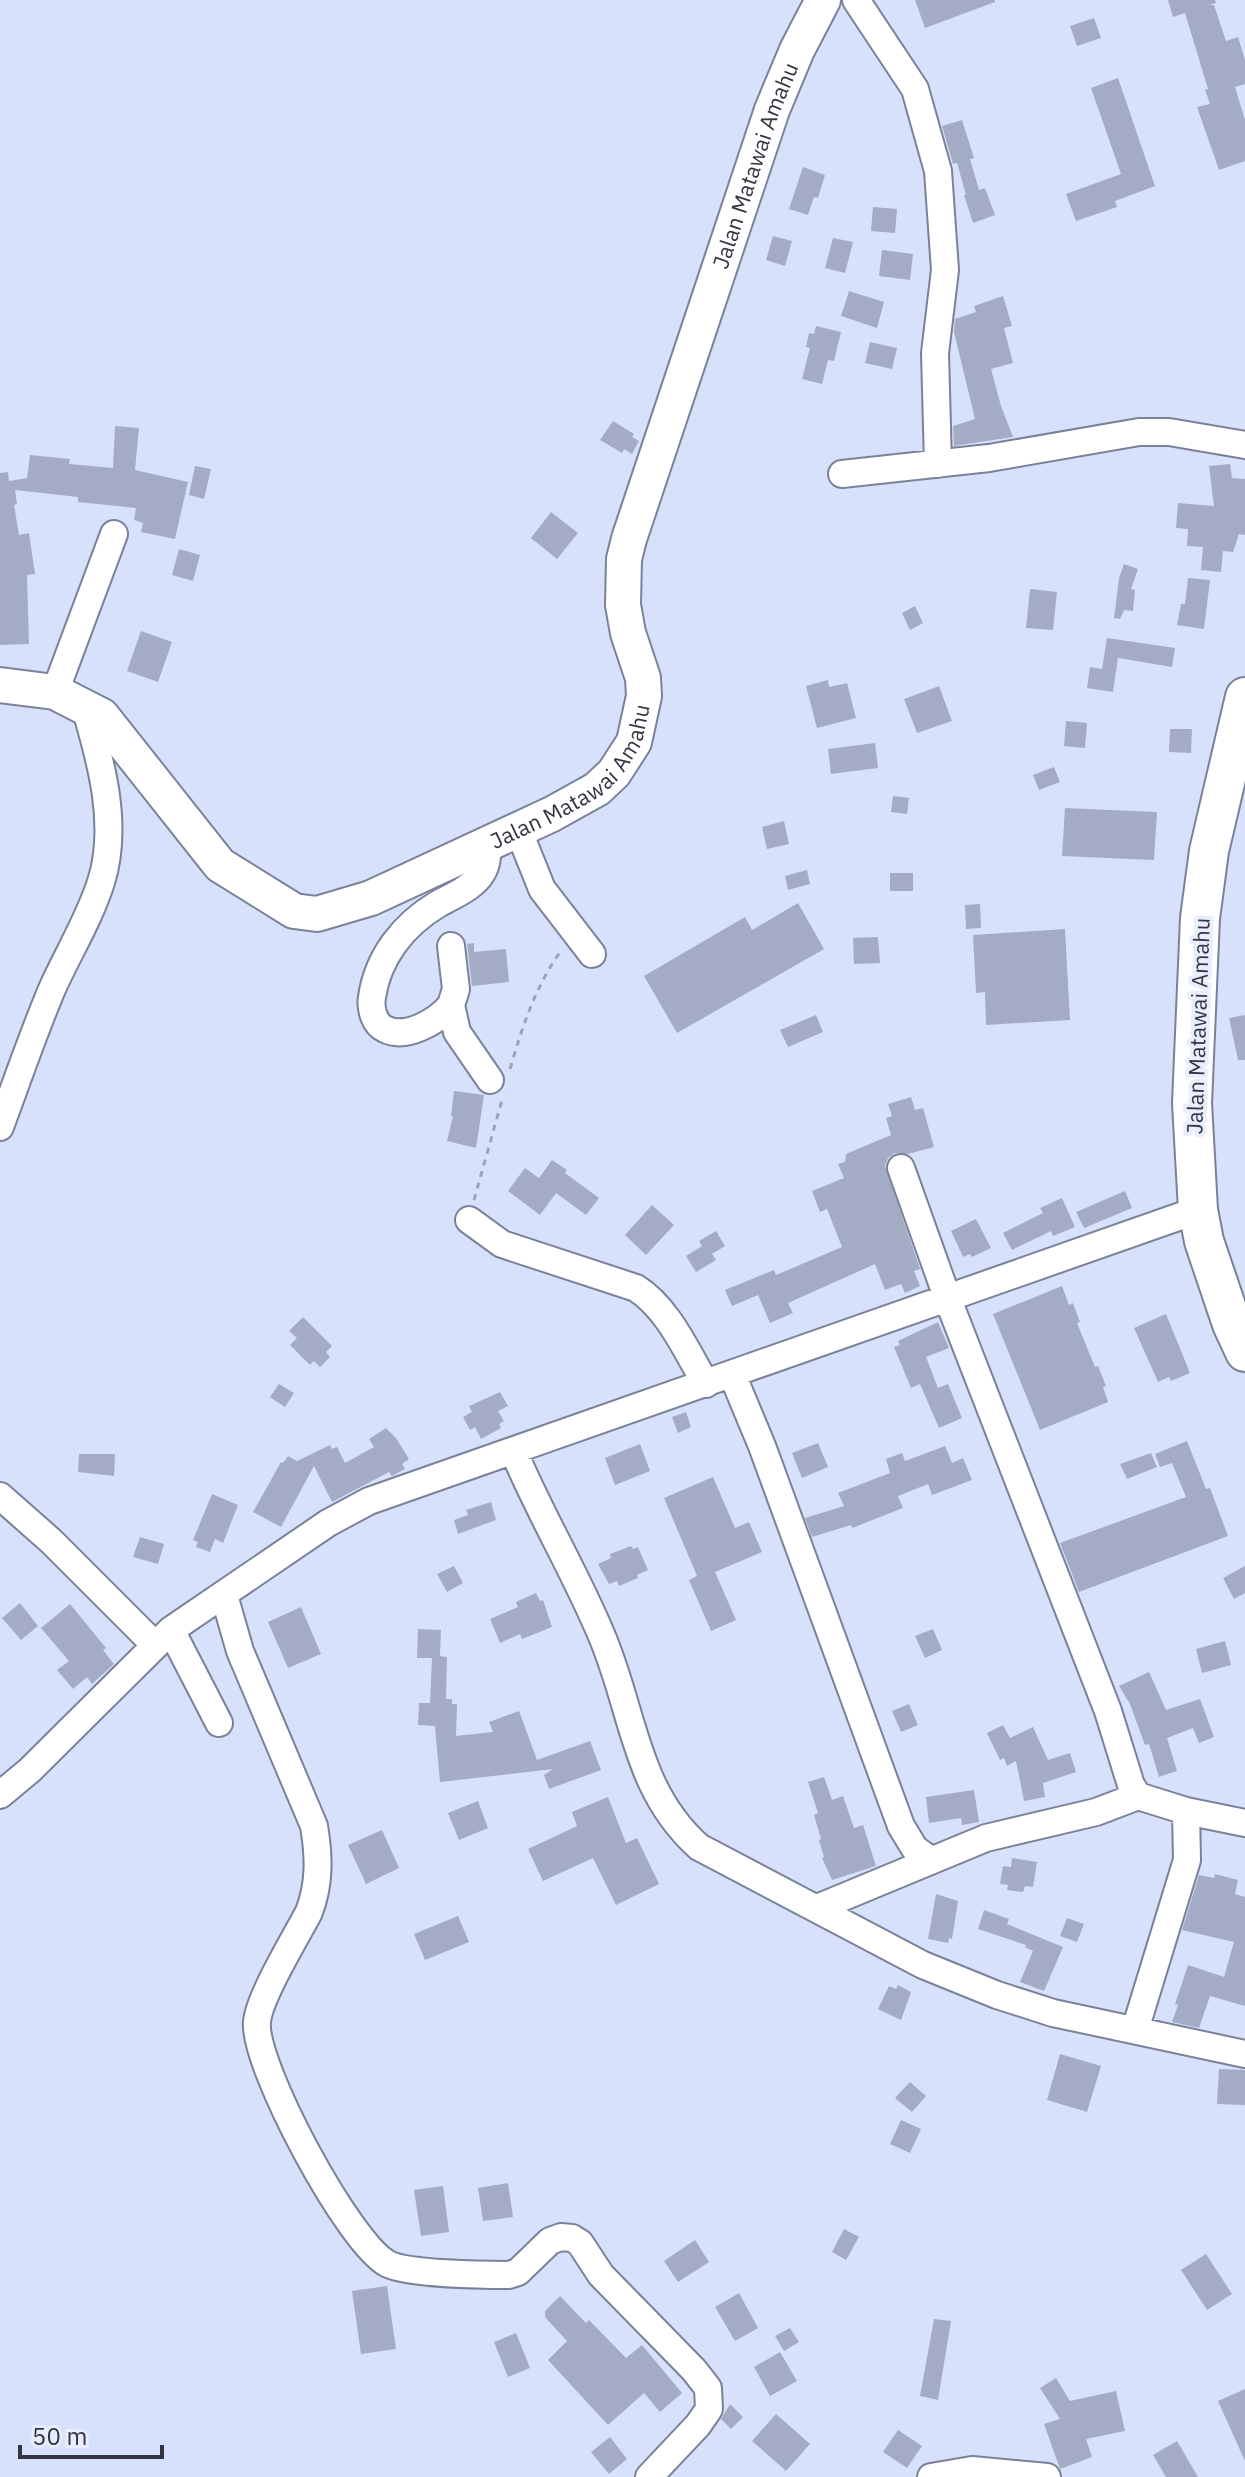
<svg xmlns="http://www.w3.org/2000/svg" width="1245" height="2477" font-family="'IBM Plex Sans',sans-serif">
<style>
.building{fill:#a4acc5}
.lines{fill:none;stroke-linecap:round;stroke-linejoin:round}
.minor-casing{stroke:#7a829a;stroke-width:30}
.major-casing{stroke:#7a829a;stroke-width:38}
.highway-casing{stroke:#7a829a;stroke-width:42}
.path{stroke:#9da4b9;stroke-width:3;stroke-dasharray:6 6;stroke-linecap:butt}
.minor{stroke:#fff;stroke-width:26}
.major{stroke:#fff;stroke-width:34}
.highway{stroke:#fff;stroke-width:38}
.labels{text-anchor:middle;stroke-width:8;stroke-linejoin:round;paint-order:stroke}
.street-label{font-size:22px;fill:#333641;stroke:#e9eefe}
</style>
<rect width="100%" height="100%" fill="#d8e1fb"/>
<path class="building" d="M 915,0 L 995,0 L 995,2 L 925,28 Z
M 1168,0 L 1215,0 L 1216,3 L 1209,5 L 1214,5 L 1226,41 L 1238,37 L 1245,60 L 1245,84 L 1235,87 L 1245,120 L 1245,161 L 1219,170 L 1197,107 L 1210,104 L 1205,90 L 1208,89 L 1185,13 L 1173,17 Z
M 1094,18 L 1101,38 L 1077,46 L 1070,26 Z
M 1118,78 L 1155,186 L 1115,201 L 1117,207 L 1076,221 L 1066,194 L 1121,174 L 1091,88 Z
M 962,120 L 974,158 L 970,159 L 979,190 L 985,188 L 995,215 L 973,223 L 964,195 L 966,195 L 957,163 L 953,164 L 942,126 Z
M 803,167 L 825,175 L 818,198 L 814,197 L 808,215 L 789,209 Z
M 873,207 L 897,209 L 895,233 L 871,231 Z
M 773,236 L 792,241 L 785,266 L 766,260 Z
M 833,238 L 853,242 L 845,273 L 825,268 Z
M 882,250 L 913,254 L 910,280 L 879,276 Z
M 849,291 L 884,302 L 877,328 L 841,316 Z
M 1003,296 L 1012,326 L 1004,328 L 1013,363 L 991,369 L 1001,406 L 1013,437 L 954,446 L 953,426 L 975,419 L 954,332 L 955,319 L 976,312 L 974,306 Z
M 816,326 L 841,332 L 834,361 L 828,360 L 822,384 L 802,379 L 810,348 L 806,347 L 809,333 L 814,334 Z
M 870,342 L 897,348 L 892,369 L 865,363 Z
M 613,421 L 634,434 L 632,437 L 639,441 L 632,454 L 624,449 L 622,453 L 600,440 Z
M 115,426 L 139,428 L 135,470 L 188,482 L 175,539 L 141,532 L 143,523 L 134,520 L 136,508 L 78,502 L 78,497 L 15,490 L 17,504 L 14,505 L 19,535 L 29,533 L 35,574 L 27,575 L 29,644 L 0,645 L 0,473 L 8,472 L 9,481 L 27,478 L 30,455 L 70,459 L 69,464 L 113,468 Z
M 1230,464 L 1232,478 L 1245,479 L 1245,535 L 1239,534 L 1233,552 L 1223,551 L 1221,572 L 1201,570 L 1203,547 L 1187,546 L 1188,529 L 1176,528 L 1178,503 L 1214,506 L 1209,466 Z
M 195,466 L 211,469 L 204,499 L 189,495 Z
M 551,512 L 578,533 L 557,559 L 531,538 Z
M 179,549 L 200,555 L 193,581 L 172,575 Z
M 1124,564 L 1138,569 L 1131,589 L 1135,590 L 1133,611 L 1124,610 L 1120,619 L 1114,618 L 1119,578 Z
M 1188,578 L 1210,580 L 1204,629 L 1177,625 L 1181,604 L 1185,604 Z
M 1030,589 L 1057,592 L 1053,630 L 1026,628 Z
M 915,606 L 923,623 L 910,630 L 902,613 Z
M 141,631 L 172,642 L 158,682 L 127,671 Z
M 1107,638 L 1175,648 L 1172,667 L 1118,658 L 1113,692 L 1087,688 L 1090,667 L 1102,669 Z
M 828,680 L 829,687 L 847,683 L 856,718 L 817,728 L 806,686 Z
M 939,686 L 952,721 L 917,733 L 904,699 Z
M 1066,721 L 1087,723 L 1085,748 L 1064,746 Z
M 1170,729 L 1192,729 L 1191,753 L 1169,752 Z
M 875,743 L 878,768 L 831,774 L 828,749 Z
M 1054,767 L 1060,782 L 1039,790 L 1033,775 Z
M 893,796 L 909,798 L 907,814 L 891,812 Z
M 1065,808 L 1157,812 L 1154,860 L 1062,856 Z
M 784,821 L 789,844 L 767,849 L 762,827 Z
M 807,870 L 810,884 L 788,890 L 785,876 Z
M 890,873 L 913,873 L 913,891 L 890,891 Z
M 798,903 L 824,949 L 677,1033 L 644,976 L 745,917 L 752,930 Z
M 980,904 L 981,928 L 966,929 L 965,905 Z
M 1065,929 L 1070,1020 L 986,1025 L 985,992 L 976,993 L 973,935 Z
M 878,937 L 880,963 L 854,964 L 853,938 Z
M 474,943 L 474,952 L 506,949 L 509,982 L 472,986 L 467,944 Z
M 816,1015 L 823,1032 L 788,1047 L 780,1030 Z
M 1245,1015 L 1245,1060 L 1238,1060 L 1229,1018 Z
M 454,1091 L 484,1095 L 476,1148 L 447,1141 L 453,1116 L 451,1116 Z
M 911,1097 L 915,1110 L 923,1108 L 934,1147 L 908,1154 L 895,1153 L 888,1158 L 885,1166 L 920,1269 L 914,1271 L 920,1286 L 905,1293 L 901,1284 L 885,1290 L 875,1264 L 788,1303 L 793,1313 L 770,1323 L 758,1295 L 732,1306 L 725,1290 L 774,1270 L 776,1275 L 842,1247 L 827,1209 L 820,1212 L 812,1191 L 844,1178 L 838,1164 L 845,1162 L 846,1154 L 891,1135 L 886,1118 L 892,1116 L 888,1104 Z
M 552,1160 L 567,1170 L 565,1173 L 599,1198 L 586,1215 L 556,1193 L 540,1215 L 508,1191 L 525,1168 L 539,1178 Z
M 1125,1191 L 1132,1208 L 1084,1228 L 1076,1212 Z
M 1062,1198 L 1075,1227 L 1053,1236 L 1051,1231 L 1012,1250 L 1003,1233 L 1043,1213 L 1040,1208 Z
M 652,1205 L 674,1225 L 646,1255 L 625,1235 Z
M 976,1219 L 991,1248 L 972,1257 L 970,1254 L 963,1257 L 951,1231 Z
M 716,1231 L 725,1246 L 712,1254 L 716,1260 L 696,1272 L 686,1256 L 702,1246 L 699,1241 Z
M 1062,1286 L 1069,1305 L 1073,1303 L 1080,1322 L 1077,1323 L 1095,1367 L 1098,1366 L 1106,1386 L 1103,1387 L 1108,1402 L 1040,1430 L 993,1314 Z
M 1166,1314 L 1190,1373 L 1171,1381 L 1169,1377 L 1158,1382 L 1134,1328 Z
M 303,1317 L 332,1346 L 326,1352 L 330,1357 L 320,1367 L 314,1361 L 310,1365 L 290,1345 L 297,1338 L 289,1331 Z
M 938,1322 L 949,1348 L 926,1357 L 938,1388 L 948,1384 L 962,1418 L 939,1428 L 920,1384 L 911,1388 L 894,1347 L 900,1345 L 898,1341 Z
M 279,1384 L 294,1393 L 285,1407 L 270,1397 Z
M 500,1392 L 508,1406 L 498,1411 L 504,1421 L 499,1424 L 501,1428 L 481,1439 L 475,1427 L 470,1430 L 463,1417 L 472,1412 L 469,1406 Z
M 686,1412 L 691,1427 L 678,1433 L 672,1417 Z
M 386,1428 L 396,1438 L 409,1459 L 402,1464 L 405,1469 L 392,1476 L 389,1472 L 332,1502 L 314,1466 L 281,1527 L 253,1512 L 281,1462 L 283,1463 L 288,1456 L 297,1461 L 330,1445 L 332,1449 L 337,1447 L 345,1463 L 374,1447 L 369,1439 Z
M 1187,1441 L 1206,1489 L 1210,1488 L 1228,1536 L 1079,1592 L 1060,1543 L 1186,1497 L 1172,1463 L 1160,1467 L 1155,1454 Z
M 818,1443 L 828,1467 L 802,1478 L 792,1453 Z
M 640,1444 L 650,1471 L 615,1485 L 605,1458 Z
M 945,1446 L 952,1463 L 963,1458 L 972,1480 L 932,1495 L 928,1484 L 898,1496 L 903,1508 L 852,1528 L 851,1525 L 812,1537 L 805,1518 L 844,1506 L 838,1493 L 890,1473 L 886,1459 L 902,1453 L 905,1461 Z
M 1151,1453 L 1157,1467 L 1127,1479 L 1120,1464 Z
M 79,1454 L 115,1454 L 114,1476 L 78,1472 Z
M 713,1477 L 735,1528 L 749,1522 L 762,1552 L 715,1572 L 736,1620 L 711,1631 L 689,1580 L 697,1576 L 664,1498 Z
M 212,1494 L 238,1505 L 223,1543 L 215,1539 L 210,1552 L 196,1547 L 198,1542 L 193,1540 Z
M 491,1502 L 496,1520 L 458,1534 L 454,1520 L 468,1515 L 466,1510 Z
M 140,1537 L 164,1544 L 158,1564 L 133,1557 Z
M 631,1546 L 633,1549 L 638,1547 L 648,1570 L 637,1575 L 638,1578 L 619,1586 L 617,1581 L 609,1584 L 598,1564 L 611,1558 L 610,1554 Z
M 454,1566 L 463,1583 L 447,1592 L 437,1574 Z
M 1245,1566 L 1245,1593 L 1234,1599 L 1223,1578 Z
M 536,1593 L 540,1601 L 543,1600 L 552,1627 L 522,1639 L 520,1634 L 500,1643 L 490,1619 L 518,1607 L 516,1602 Z
M 20,1603 L 38,1626 L 21,1640 L 2,1618 Z
M 70,1604 L 106,1648 L 103,1650 L 114,1664 L 92,1684 L 87,1677 L 73,1689 L 57,1670 L 69,1661 L 41,1628 Z
M 301,1607 L 321,1654 L 288,1668 L 268,1622 Z
M 418,1629 L 441,1630 L 440,1656 L 447,1657 L 446,1699 L 452,1699 L 452,1704 L 457,1704 L 456,1736 L 493,1732 L 489,1722 L 519,1711 L 537,1760 L 590,1741 L 601,1770 L 549,1789 L 544,1775 L 553,1769 L 440,1782 L 435,1726 L 418,1725 L 419,1703 L 430,1703 L 432,1658 L 417,1658 Z
M 933,1629 L 942,1650 L 925,1658 L 915,1636 Z
M 1225,1641 L 1231,1665 L 1202,1673 L 1196,1649 Z
M 1149,1672 L 1166,1710 L 1200,1699 L 1214,1737 L 1199,1743 L 1193,1728 L 1167,1738 L 1177,1771 L 1159,1777 L 1149,1744 L 1145,1745 L 1130,1704 L 1119,1686 Z
M 909,1704 L 918,1725 L 901,1732 L 892,1711 Z
M 1003,1725 L 1010,1738 L 1033,1727 L 1048,1760 L 1070,1753 L 1076,1772 L 1043,1783 L 1045,1797 L 1024,1801 L 1016,1761 L 1007,1766 L 1004,1758 L 1000,1760 L 987,1733 Z
M 824,1777 L 832,1800 L 843,1796 L 854,1828 L 863,1825 L 876,1866 L 832,1880 L 822,1858 L 824,1857 L 819,1840 L 821,1839 L 814,1815 L 818,1813 L 808,1782 Z
M 974,1790 L 979,1822 L 962,1825 L 961,1818 L 929,1823 L 926,1797 Z
M 608,1797 L 626,1843 L 637,1838 L 659,1884 L 616,1905 L 593,1858 L 543,1881 L 528,1849 L 577,1826 L 572,1812 Z
M 478,1801 L 488,1828 L 459,1840 L 448,1813 Z
M 382,1830 L 399,1868 L 366,1884 L 348,1845 Z
M 1012,1858 L 1037,1862 L 1033,1887 L 1025,1886 L 1023,1892 L 1007,1890 L 1008,1885 L 1000,1884 L 1003,1866 L 1011,1867 Z
M 1215,1874 L 1238,1880 L 1235,1894 L 1245,1897 L 1245,2006 L 1210,1996 L 1199,2028 L 1172,2022 L 1178,2005 L 1175,2004 L 1188,1965 L 1224,1977 L 1234,1942 L 1182,1930 L 1199,1875 L 1214,1878 Z
M 936,1894 L 958,1901 L 952,1939 L 949,1938 L 948,1943 L 928,1939 Z
M 984,1910 L 1009,1919 L 1007,1924 L 1063,1947 L 1044,1991 L 1020,1982 L 1033,1951 L 1025,1947 L 1026,1945 L 978,1929 Z
M 458,1916 L 469,1942 L 425,1960 L 414,1934 Z
M 1067,1918 L 1084,1924 L 1077,1942 L 1060,1936 Z
M 898,1985 L 911,1992 L 901,2020 L 878,2009 L 889,1986 L 896,1989 Z
M 1060,2054 L 1101,2066 L 1087,2112 L 1047,2100 Z
M 1219,2069 L 1245,2070 L 1245,2105 L 1217,2104 Z
M 910,2082 L 926,2096 L 912,2112 L 895,2098 Z
M 901,2120 L 921,2129 L 910,2153 L 890,2144 Z
M 508,2183 L 513,2217 L 483,2221 L 478,2188 Z
M 443,2186 L 449,2232 L 421,2236 L 414,2190 Z
M 844,2229 L 859,2237 L 846,2260 L 832,2252 Z
M 695,2240 L 709,2262 L 678,2282 L 664,2261 Z
M 1206,2254 L 1232,2294 L 1207,2310 L 1181,2270 Z
M 387,2286 L 396,2349 L 361,2354 L 352,2291 Z
M 739,2293 L 758,2328 L 735,2341 L 715,2307 Z
M 560,2296 L 586,2323 L 589,2320 L 626,2358 L 642,2345 L 682,2393 L 660,2412 L 644,2393 L 608,2425 L 548,2360 L 567,2341 L 545,2317 L 545,2311 Z
M 934,2319 L 951,2321 L 938,2400 L 920,2396 Z
M 790,2328 L 799,2342 L 784,2351 L 775,2336 Z
M 516,2333 L 530,2368 L 508,2377 L 494,2342 Z
M 780,2352 L 797,2381 L 770,2396 L 754,2367 Z
M 1056,2378 L 1070,2401 L 1116,2391 L 1125,2431 L 1086,2439 L 1092,2457 L 1060,2469 L 1044,2424 L 1060,2419 L 1040,2388 Z
M 1245,2389 L 1245,2461 L 1218,2401 Z
M 730,2404 L 743,2417 L 731,2429 L 721,2419 Z
M 776,2414 L 810,2444 L 786,2471 L 752,2441 Z
M 898,2430 L 922,2446 L 907,2468 L 883,2452 Z
M 610,2437 L 627,2459 L 609,2474 L 591,2452 Z
M 1177,2441 L 1198,2477 L 1166,2477 L 1153,2455 Z"/>
<g class="lines">
<defs>
<path id="minor" d="M 856,0 L 915,89 L 938,171 L 945,270 L 935,353 L 938,464
M 842,474 L 989,458 L 1139,432 L 1169,432 L 1245,445
M 55,692 L 114,534
M 518,829 L 542,889 L 592,954
M 451,946 L 456,989 L 451,1005 L 457,1032 L 490,1080
M 451,1005 C 438,1021 406,1040 385,1029 C 374,1024 370,1008 372,997 C 378,957 403,925 438,904 C 452,896 468,890 479,877 C 488,866 487,856 488,842
M 0,1127 C 17,1081 33,1034 52,989 C 68,953 89,920 101,882 C 119,826 101,761 85,707
M 901,1168 L 947,1297 L 1108,1711 L 1131,1785 L 1138,1796 L 1186,1811 L 1245,1823
M 469,1220 L 502,1244 L 636,1288 C 668,1308 687,1352 706,1384
M 732,1374 L 762,1446 L 901,1826 L 915,1849 L 931,1860
M 514,1452 C 540,1514 575,1572 601,1634 C 634,1710 634,1789 699,1847 L 923,1965 L 997,1995 L 1053,2013 L 1245,2054
M 0,1496 L 51,1541 L 154,1644
M 224,1595 L 240,1651 L 314,1826 C 319,1856 320,1883 309,1912 C 296,1937 259,1997 257,2022 C 253,2065 349,2244 388,2264 C 408,2274 484,2275 509,2275 L 518,2272 L 550,2241 L 561,2237 L 572,2238 L 580,2243 L 601,2275 L 694,2370 L 708,2388 L 709,2409 L 698,2425 L 649,2477
M 171,1630 L 219,1723
M 0,1795 L 30,1770 L 171,1630 L 328,1523 L 369,1501 L 1198,1210
M 817,1908 L 986,1838 L 1096,1812 L 1138,1796
M 1135,2030 L 1187,1860 L 1186,1811
M 931,2477 L 972,2470 L 1047,2477"/>
<g id="major">
<path id="s1" d="M 0,685 L 55,692 L 102,716 L 220,865 L 294,911 L 317,914 L 371,898 L 552,814 L 597,789 L 614,773 L 634,742 L 644,696 L 643,678 L 628,633 L 623,605 L 624,559 L 629,539 L 772,110 L 797,50 L 823,0"/>
</g>
<path id="highway" d="M 1245,697 L 1209,851 L 1200,918 L 1192,1103 L 1198,1210 L 1204,1241 L 1232,1324 L 1245,1352"/>
</defs>
<use href="#minor" class="minor-casing"/>
<use href="#major" class="major-casing"/>
<use href="#highway" class="highway-casing"/>
<path class="path" d="M 510,1069 C 523,1025 534,990 560,952
M 474,1200 L 502,1100"/>
<use href="#minor" class="minor"/>
<use href="#major" class="major"/>
<use href="#highway" class="highway"/>
</g>
<g class="labels">
<g class="street-label">
<text dy="8" stroke="none"><textPath href="#s1" startOffset="1378">Jalan Matawai Amahu</textPath></text>
<text dy="8" stroke="none"><textPath href="#s1" startOffset="706">Jalan Matawai Amahu</textPath></text>
<text transform="translate(1198 1026) rotate(-88)" y="8">Jalan Matawai Amahu</text>
</g>
</g>
<path d="M20 2445v12h142v-12" fill="none" stroke="#333641" stroke-width="4"/>
<text x="32" y="2445" font-size="24" fill="#333641" stroke="#e9eefe" stroke-width="6" paint-order="stroke">50 m</text>
</svg>
